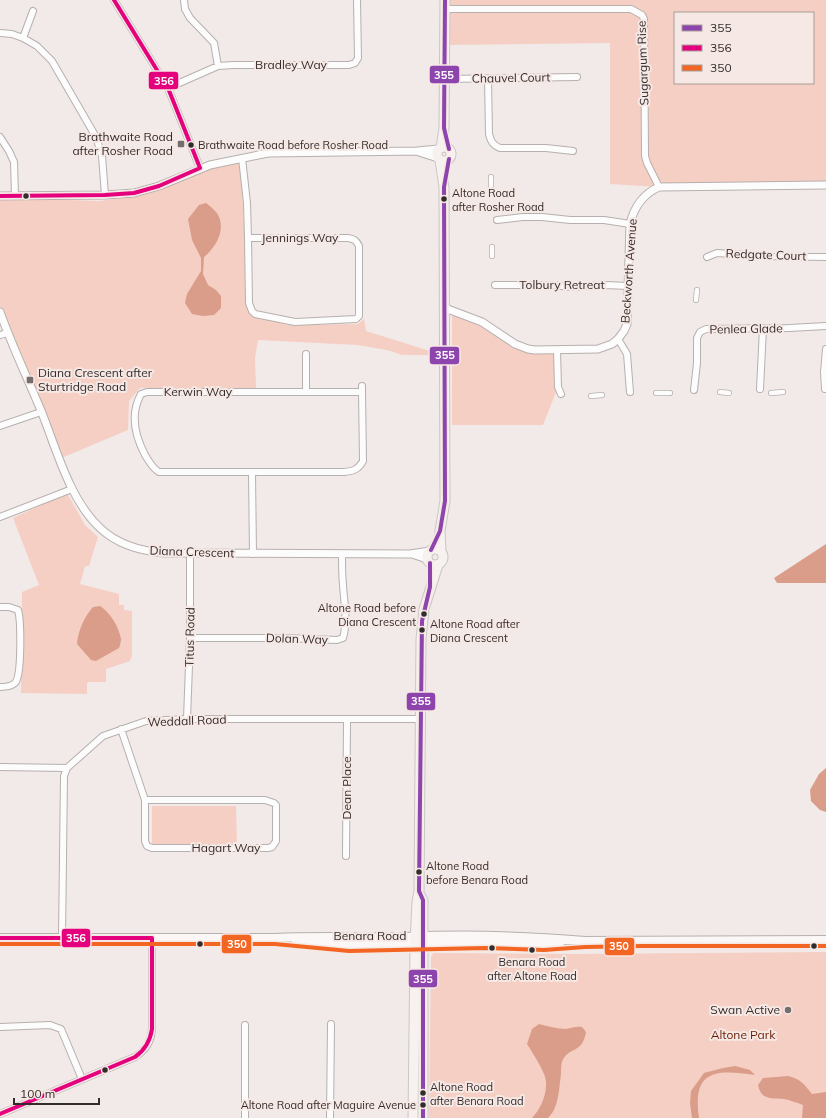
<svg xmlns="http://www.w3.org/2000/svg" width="826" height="1118" font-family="Mulish,sans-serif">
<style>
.green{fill:#f5cfc3;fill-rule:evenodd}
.water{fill:#d99d8a}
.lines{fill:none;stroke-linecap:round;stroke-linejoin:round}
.pedestrian-casing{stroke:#b6b0ae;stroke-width:6}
.minor-casing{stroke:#b6b0ae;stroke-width:8}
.tertiary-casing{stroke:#b6b0ae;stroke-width:9}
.secondary-casing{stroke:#b6b0ae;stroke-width:10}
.primary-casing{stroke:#c9c6c5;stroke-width:11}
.pedestrian{stroke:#fdfcfc;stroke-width:4.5}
.minor{stroke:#fdfcfc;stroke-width:6}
.tertiary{stroke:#fdfcfc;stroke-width:7}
.secondary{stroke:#faf7f6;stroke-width:8}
.primary{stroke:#f7f1ef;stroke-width:9}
.bus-1-casing{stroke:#f6e8e4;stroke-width:7}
.bus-2-casing{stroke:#f6e8e4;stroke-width:7}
.bus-3-casing{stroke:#f6e8e4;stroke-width:7}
.bus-1{stroke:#8e44ad;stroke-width:4}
.bus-2{stroke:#e5007d;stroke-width:4}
.bus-3{stroke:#f26522;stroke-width:4}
.poi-dot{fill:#756e6d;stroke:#f6e8e4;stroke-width:1.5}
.bus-dot{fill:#322c2b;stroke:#f6e8e4;stroke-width:1.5}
.labels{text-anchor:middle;stroke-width:4;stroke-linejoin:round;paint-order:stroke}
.bus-label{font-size:11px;fill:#322c2b;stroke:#f6e8e4;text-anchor:start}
.street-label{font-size:12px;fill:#322c2b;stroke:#f6e8e4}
.poi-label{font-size:12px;fill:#322c2b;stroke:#f6e8e4;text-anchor:end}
.park-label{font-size:12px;fill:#671c00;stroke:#f6e8e4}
.line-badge{stroke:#f6e8e4;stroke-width:1.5}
.badge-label{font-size:11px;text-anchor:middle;font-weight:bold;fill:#fff}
</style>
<rect width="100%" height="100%" fill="#f2eae8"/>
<path class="green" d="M 445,0 L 826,0 L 826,185 L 659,187 L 610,184 L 610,43 L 444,45 ZM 675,13 L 813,13 L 813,83 L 675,83 Z
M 240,161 L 245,238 L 246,306 L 250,314 L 288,325 L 358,324 L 364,319 L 366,331 L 430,351 L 437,351 L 437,355 L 402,355 L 387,350 L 357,345 L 258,340 L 255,358 L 256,388 L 140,388 L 129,401 L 128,430 L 59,459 L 0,312 L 0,198 L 100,201 L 135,196 L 198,173 Z
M 461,315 L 482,322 L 521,347 L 557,350 L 558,387 L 543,425 L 452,425 L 452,316 Z
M 67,493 L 85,525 L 98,537 L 89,566 L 85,566 L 80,584 L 119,594 L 119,605 L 124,605 L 124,610 L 132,611 L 132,656 L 130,661 L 106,669 L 106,682 L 89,682 L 87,683 L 87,694 L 21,693 L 22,592 L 39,585 L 13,518 Z
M 152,806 L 236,806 L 237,846 L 152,846 Z
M 826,952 L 826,1118 L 429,1118 L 431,956 L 432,956 L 433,953 L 568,954 Z"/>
<path class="water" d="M 206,203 C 211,207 219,213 220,220 C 224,234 214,249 204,257 L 203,274 L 208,285 L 216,290 L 221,296 L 221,308 L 214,315 L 203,316 L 192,314 L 185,303 L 187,294 L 201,271 L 201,258 L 192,240 L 188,219 L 199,205 Z
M 826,544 L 826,583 L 777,583 L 774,578 Z
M 100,606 C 110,612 119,627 121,639 C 121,642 120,645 119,648 L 96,661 L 91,660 L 77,644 C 78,631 84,617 93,607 Z
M 826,768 L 826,812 L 820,810 L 811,801 L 810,790 L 819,774 Z
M 539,1024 C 548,1026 557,1029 566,1029 C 572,1028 576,1026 582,1027 L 586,1032 C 582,1055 568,1046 562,1062 C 561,1065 561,1070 561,1074 C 559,1088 559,1108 548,1118 L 532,1118 C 542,1108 550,1088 544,1074 C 540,1064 533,1054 527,1044 L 532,1029 Z
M 735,1066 L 750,1070 L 755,1075 C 715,1069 692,1070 699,1118 L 692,1118 L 690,1103 L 691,1091 L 704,1073 L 723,1068 Z
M 788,1076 C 801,1079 804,1084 812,1094 L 826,1092 L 826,1118 L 802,1118 L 803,1105 C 797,1103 790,1100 784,1099 C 771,1098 761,1100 758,1085 L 763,1078 Z"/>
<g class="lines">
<defs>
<path id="pedestrian" d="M 491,189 L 491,177
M 492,247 L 492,256
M 696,300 L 697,290
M 720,392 L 729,393
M 656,393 L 670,393
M 771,393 L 783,392
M 591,396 L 602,395"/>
<path id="minor" d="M 114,0 L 168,88 L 200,168
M 184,0 L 185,9 L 190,18 L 214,43 L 218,66
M 445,10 L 450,9 L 631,9 L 642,15 L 644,19 L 645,156 L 647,163 L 659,187
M 0,33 L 12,34 L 23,38 L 37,46 L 52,61 L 96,137 L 102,156 L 105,195
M 23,38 L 33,11
M 444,79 L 577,77
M 488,79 L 489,134 C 491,142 493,145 500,148 L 546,148 L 573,151
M 168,88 L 218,66 L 233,65 L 349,65 L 355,63 L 358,58 L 357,0
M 0,137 L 9,151 L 14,162 L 15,196
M 242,158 L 247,203 L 248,238 L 348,238 C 354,239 356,240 359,246 L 359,316 L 356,319 L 295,322 L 255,314 L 252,311 L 249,303 L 248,238
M 497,220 L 523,217 L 542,217 L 570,220 L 604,220 L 630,224
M 707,257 L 717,253 L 763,256 L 826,257
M 495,285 L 552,285 L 571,287 L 606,285 L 628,286
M 0,335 L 7,333
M 618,339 L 627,354 L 630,392
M 557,350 L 558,387 L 561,394
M 362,386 L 362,392 L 363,461 C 358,470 353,471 344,472 L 159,472 C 152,468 149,461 145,455 C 135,436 130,414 141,394 L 147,392 L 362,392
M 760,389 L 763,328
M 825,389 L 824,372 L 826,349
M 694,390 L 697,363 L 697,338 L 700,332 L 706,329 L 789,328 L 826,326
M 306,392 L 306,354
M 0,426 L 41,412
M 252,473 L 253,554
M 0,517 L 72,489
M 0,607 L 9,607 L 18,610 C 21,620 22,676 15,683 C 11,687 5,687 0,687
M 190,638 L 287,638 L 337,640 L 343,638 C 348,621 344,602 343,585 C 342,575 342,564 342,554
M 187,719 L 190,638 L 190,554
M 121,729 L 145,800 L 265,800 L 274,803 L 276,805 L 276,841 L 272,847 L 268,848 L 152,848 L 147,846 L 145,841 L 145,800
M 0,767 L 67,768
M 346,856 L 347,720
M 62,938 L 64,776 L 67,768 L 103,736 L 146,721 L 187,719 L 421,719
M 0,1027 L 50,1025 L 61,1029 L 82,1079
M 0,1114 L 135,1057 C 146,1050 151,1042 152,1029 L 152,938
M 245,1118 L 245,1025
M 330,1118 L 331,1024"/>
<path id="tertiary" d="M 419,152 L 438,158
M 0,196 L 105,195 L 134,193 L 159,186 L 210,165 L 268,153 L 417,151 L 439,149
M 445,308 L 482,322 L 515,344 L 528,349 L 535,350 L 598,349 L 612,344 L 618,339 L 624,331 L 627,324 L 630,224 C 634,207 643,194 659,187 L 826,185
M 0,312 C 12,346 28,379 42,413 C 57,451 70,500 100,528 C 118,545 140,551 164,553 L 410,554 L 430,551
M 412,554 L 427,559"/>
<path id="secondary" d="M 0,938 L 275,938 C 319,936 362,938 406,937 C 465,934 525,936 585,941
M 296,941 C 347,947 397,943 448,942 C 485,942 523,946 560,943
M 580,941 L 826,940"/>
<path id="primary" d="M437 154a7 7 0 1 1 14 0a7 7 0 1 1-14 0Z
M 441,148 L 444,128 L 445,0
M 440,160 L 444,187 L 445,501 L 440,531 L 441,551
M427 557a8 8 0 1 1 16 0a8 8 0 1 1-16 0Z
M 420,895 L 423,900 L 423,1118
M 413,1118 L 415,944 L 417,902 L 419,891 L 421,639 L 424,609 L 438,565"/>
</defs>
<use href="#pedestrian" class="pedestrian-casing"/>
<use href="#minor" class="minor-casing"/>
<use href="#tertiary" class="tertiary-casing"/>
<use href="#secondary" class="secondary-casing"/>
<use href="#primary" class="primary-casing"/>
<use href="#pedestrian" class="pedestrian"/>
<use href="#minor" class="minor"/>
<use href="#tertiary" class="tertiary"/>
<use href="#secondary" class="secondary"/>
<use href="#primary" class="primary"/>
<defs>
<path id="bus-1" d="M 445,0 L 444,128 L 449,149
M 431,550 L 440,531 L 445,501 L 444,187 L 449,159
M 423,1118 L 423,900 L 419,891 L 422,621 L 430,587 L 430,563"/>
<path id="bus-2" d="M 114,0 L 168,88 L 200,168
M 0,196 L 105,195 L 134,193 L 159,186 L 200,168
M 0,938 L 152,938
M 0,1114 L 135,1057 C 145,1050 150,1042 152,1029 L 152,938"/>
<path id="bus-3" d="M 0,944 L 275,944 L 349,951 L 485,948 L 544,950 L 585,947 L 643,946 L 826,946"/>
</defs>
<use href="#bus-1" class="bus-1-casing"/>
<use href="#bus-2" class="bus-2-casing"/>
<use href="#bus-3" class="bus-3-casing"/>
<use href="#bus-1" class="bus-1"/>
<use href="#bus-2" class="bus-2"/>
<use href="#bus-3" class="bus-3"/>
</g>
<g class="poi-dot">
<rect x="177" y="140" width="8" height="8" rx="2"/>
<rect x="26" y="376" width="8" height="8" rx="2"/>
<circle cx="788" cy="1010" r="4"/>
</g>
<g class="bus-dot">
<circle cx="191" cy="145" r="3.5"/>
<circle cx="26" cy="196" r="3.5"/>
<circle cx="444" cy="199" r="3.5"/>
<circle cx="424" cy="614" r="3.5"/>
<circle cx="422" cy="630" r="3.5"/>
<circle cx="419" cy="872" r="3.5"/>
<circle cx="200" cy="944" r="3.5"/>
<circle cx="814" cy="946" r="3.5"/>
<circle cx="492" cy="948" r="3.5"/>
<circle cx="532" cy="950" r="3.5"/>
<circle cx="105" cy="1070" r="3.5"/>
<circle cx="423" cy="1093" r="3.5"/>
<circle cx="423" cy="1105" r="3.5"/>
</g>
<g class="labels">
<g class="bus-label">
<text x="198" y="149">Brathwaite Road before Rosher Road</text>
<text x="452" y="197">Altone Road<tspan x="452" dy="14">after Rosher Road</tspan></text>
<text x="416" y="612" text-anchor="end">Altone Road before<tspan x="416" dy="14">Diana Crescent</tspan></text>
<text x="430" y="628">Altone Road after<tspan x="430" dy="14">Diana Crescent</tspan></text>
<text x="426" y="870">Altone Road<tspan x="426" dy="14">before Benara Road</tspan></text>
<text x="532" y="966" text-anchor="middle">Benara Road<tspan x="532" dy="14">after Altone Road</tspan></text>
<text x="430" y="1091">Altone Road<tspan x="430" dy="14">after Benara Road</tspan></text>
<text x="416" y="1109" text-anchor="end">Altone Road after Maguire Avenue</text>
</g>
<g class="street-label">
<text transform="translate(643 63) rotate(-92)" y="4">Sugargum Rise</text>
<text x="291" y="69">Bradley Way</text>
<text transform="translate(511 78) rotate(-1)" y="4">Chauvel Court</text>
<text x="300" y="242">Jennings Way</text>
<text transform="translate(766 255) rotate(2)" y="4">Redgate Court</text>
<text transform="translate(629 271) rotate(-86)" y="4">Beckworth Avenue</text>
<text x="562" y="289">Tolbury Retreat</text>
<text transform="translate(746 329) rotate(-1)" y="4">Penlea Glade</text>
<text x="198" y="396">Kerwin Way</text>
<text transform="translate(192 552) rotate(2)" y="4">Diana Crescent</text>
<text transform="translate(190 637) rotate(-89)" y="4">Titus Road</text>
<text transform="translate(297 639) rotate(2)" y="4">Dolan Way</text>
<text transform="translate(187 721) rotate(-2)" y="4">Weddall Road</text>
<text transform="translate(347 788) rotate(-90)" y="4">Dean Place</text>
<text x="226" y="852">Hagart Way</text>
<text x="370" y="940">Benara Road</text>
</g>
<g class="poi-label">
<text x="173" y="141">Brathwaite Road<tspan x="173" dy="14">after Rosher Road</tspan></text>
<text x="38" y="377" text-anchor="start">Diana Crescent after<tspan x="38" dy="14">Sturtridge Road</tspan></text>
<text x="780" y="1014">Swan Active</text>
</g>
<g class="park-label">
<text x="743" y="1039">Altone Park</text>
</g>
</g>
<g class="line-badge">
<rect x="429" y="65" width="31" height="19" rx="4" fill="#8e44ad"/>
<rect x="148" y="71" width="31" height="19" rx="4" fill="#e5007d"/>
<rect x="429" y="346" width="31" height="19" rx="4" fill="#8e44ad"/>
<rect x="406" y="692" width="30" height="19" rx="4" fill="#8e44ad"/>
<rect x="61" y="928" width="30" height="20" rx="4" fill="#e5007d"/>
<rect x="221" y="934" width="31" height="20" rx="4" fill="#f26522"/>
<rect x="604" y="937" width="31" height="19" rx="4" fill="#f26522"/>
<rect x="408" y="969" width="30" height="19" rx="4" fill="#8e44ad"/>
</g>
<g class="badge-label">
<text x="444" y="79">355</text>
<text x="164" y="85">356</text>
<text x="445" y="359">355</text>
<text x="421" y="705">355</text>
<text x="76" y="942">356</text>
<text x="237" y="948">350</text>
<text x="619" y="950">350</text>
<text x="423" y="983">355</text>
</g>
<rect x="674" y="12" width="140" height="72" fill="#f6e8e4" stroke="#a89d9a"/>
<rect x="682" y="25" width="20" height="6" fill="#8e44ad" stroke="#a89d9a"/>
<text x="710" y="32" font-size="12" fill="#322c2b">355</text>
<rect x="682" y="45" width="20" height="6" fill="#e5007d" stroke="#a89d9a"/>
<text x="710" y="52" font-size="12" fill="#322c2b">356</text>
<rect x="682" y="65" width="20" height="6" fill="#f26522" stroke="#a89d9a"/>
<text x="710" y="72" font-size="12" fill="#322c2b">350</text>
<path d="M14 1098v6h85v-6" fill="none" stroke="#322c2b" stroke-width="2"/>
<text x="20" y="1098" font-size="12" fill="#322c2b" stroke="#f6e8e4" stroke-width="3" paint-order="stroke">100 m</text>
</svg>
